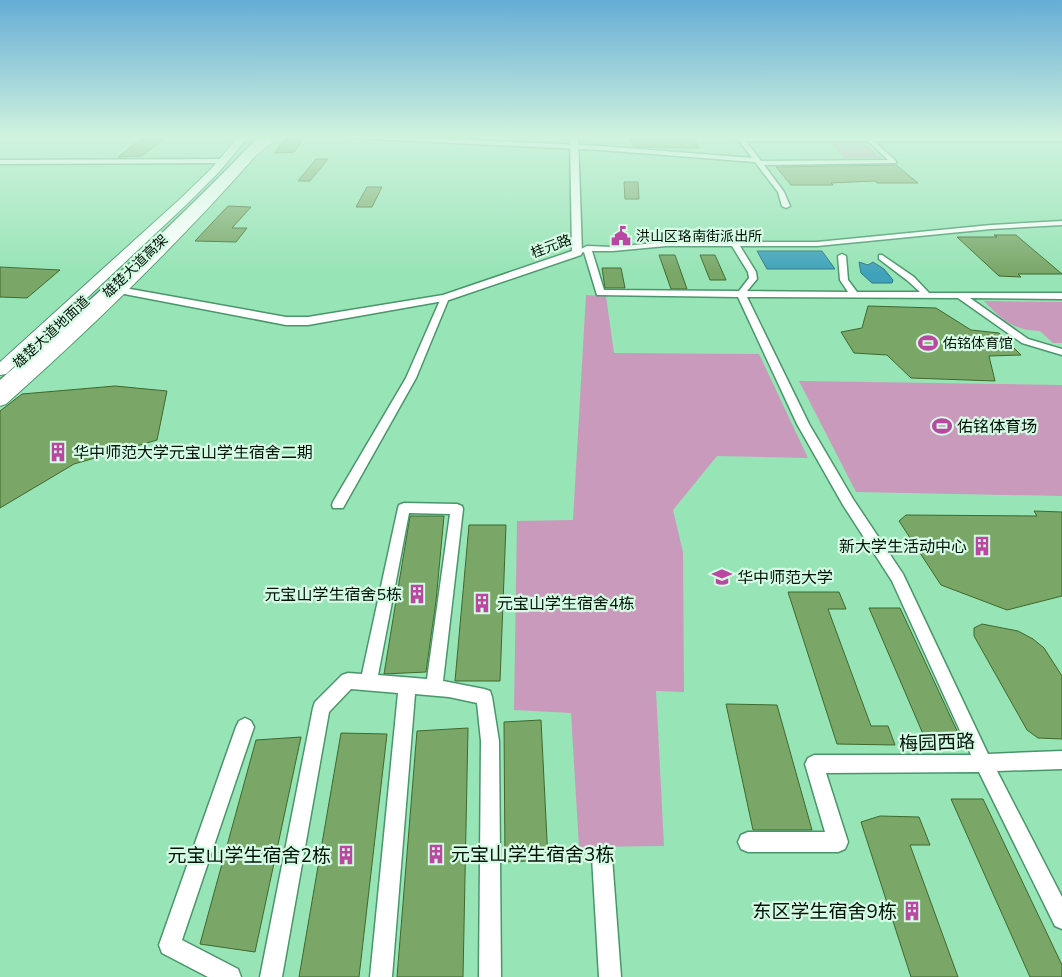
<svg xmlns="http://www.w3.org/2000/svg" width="1062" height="977" font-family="'Nunito Sans','Noto Sans SC',sans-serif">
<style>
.green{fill:#ca9abc}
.water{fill:#40a2ba;stroke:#2d7784}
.building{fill:#7aa668;stroke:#3f692d}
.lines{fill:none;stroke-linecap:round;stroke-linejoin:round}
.minor-casing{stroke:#4a966b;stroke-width:3}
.tertiary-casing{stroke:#4a966b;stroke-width:3}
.primary-casing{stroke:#4a966b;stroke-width:2}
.trunk-casing{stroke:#4a966b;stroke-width:3}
.minor{fill:#fff;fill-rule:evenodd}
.tertiary{fill:#fff;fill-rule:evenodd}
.primary{fill:#fff;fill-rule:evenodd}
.trunk{fill:#fff;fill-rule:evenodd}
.trunk-bridge-casing{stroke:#4a966b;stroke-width:12;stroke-linecap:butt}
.trunk-bridge{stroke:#fff;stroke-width:11}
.labels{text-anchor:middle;stroke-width:4.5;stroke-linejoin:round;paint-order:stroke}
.far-poi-label{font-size:14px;fill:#001307;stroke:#d6fbe4;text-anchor:start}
.far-street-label{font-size:14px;fill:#001307;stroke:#d6fbe4}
.poi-label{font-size:16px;fill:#001307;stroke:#d6fbe4;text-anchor:start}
.near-street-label{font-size:19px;fill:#001307;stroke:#d6fbe4}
.near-poi-label{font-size:19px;fill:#001307;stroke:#d6fbe4;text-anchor:end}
</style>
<rect width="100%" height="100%" fill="#97e4b6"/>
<path class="green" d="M 829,142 L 863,142 L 882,158 L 845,158 Z
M 586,295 L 606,296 L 614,353 L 759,354 L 808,458 L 717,456 L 673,510 L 683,552 L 684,692 L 656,691 L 664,846 L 579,847 L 571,713 L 514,710 L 517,521 L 573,520 Z
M 984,301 L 1062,302 L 1062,343 L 1053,343 L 1040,331 C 1013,330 1002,320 984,301 Z
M 799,381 L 1062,385 L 1062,496 L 856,492 Z"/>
<path class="water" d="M 757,251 L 822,251 L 835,269 L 767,269 Z
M 859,262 L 868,265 L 873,262 L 884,269 L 893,280 L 892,283 L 872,283 L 861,273 Z"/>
<path class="building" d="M 145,136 L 167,136 L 142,156 L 118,157 Z
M 630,136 L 693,136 L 699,148 L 634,147 Z
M 289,138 L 304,138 L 294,152 L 275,153 L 284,140 Z
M 316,159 L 328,159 L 310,181 L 298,181 Z
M 896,165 L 918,183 L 877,183 L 875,181 L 831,183 L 833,185 L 791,185 L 776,167 Z
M 624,182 L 638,182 L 639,199 L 625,199 Z
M 367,187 L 382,187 L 372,207 L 356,207 Z
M 228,206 L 251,207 L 232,228 L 247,228 L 236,242 L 195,241 Z
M 994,235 L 1016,235 L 1062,274 L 1018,274 L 1021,277 L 999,276 L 957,237 L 997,237 Z
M 659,255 L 675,255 L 687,289 L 671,289 Z
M 700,255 L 715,255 L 726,280 L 710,280 Z
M 0,267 L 60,270 L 27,298 L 0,297 Z
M 602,268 L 621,268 L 625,288 L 605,288 Z
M 868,306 L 936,308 L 971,330 L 999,333 L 1021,355 L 989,356 L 995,381 L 911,378 L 887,355 L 854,353 L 841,332 L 862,328 Z
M 115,386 L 167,391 L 157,440 L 74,464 L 0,508 L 0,411 L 22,394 Z
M 1034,511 L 1062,512 L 1062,596 L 1007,610 L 941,585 L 899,521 L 906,515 L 1037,516 Z
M 410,516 L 444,516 L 436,601 L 426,672 L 384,674 Z
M 469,525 L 506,525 L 500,681 L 455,681 Z
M 788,592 L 839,592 L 846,609 L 828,609 L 871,726 L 888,726 L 895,745 L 837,744 Z
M 869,608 L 900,608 L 959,735 L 923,734 Z
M 982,624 L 1018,631 L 1033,639 L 1044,648 L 1062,676 L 1062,739 L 1038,738 L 1027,730 L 974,636 L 974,628 Z
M 726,704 L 777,705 L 812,830 L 753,830 Z
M 541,720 L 548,860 L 505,862 L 504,722 Z
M 468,728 L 463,977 L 397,977 L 417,731 Z
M 341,733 L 387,734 L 359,977 L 299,977 Z
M 301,737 L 255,952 L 200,944 L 256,740 Z
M 951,799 L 983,799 L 1062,965 L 1062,977 L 1030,977 Z
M 880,816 L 919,817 L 930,845 L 910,845 L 958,977 L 911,977 L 861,822 Z"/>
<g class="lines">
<defs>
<path id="minor" d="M 348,136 L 382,136 L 600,146 L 752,158 L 736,136 L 1062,137 L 1062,141 L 874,141 L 896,161 L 896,163 L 764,165 L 784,192 L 790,206 L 786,208 L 782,206 L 778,192 L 755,162 L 600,150 L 351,138 ZM 746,141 L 868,141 L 888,160 L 761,161 Z
M 0,160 L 224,159 L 227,161 L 224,163 L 0,164 Z
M 1062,221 L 1062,225 L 991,229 L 817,246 L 740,246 L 756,272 L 757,279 L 747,291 L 848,292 L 840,280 L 838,256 L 842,254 L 846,256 L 848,280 L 857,292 L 920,292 L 908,281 L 879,259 L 879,255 L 882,255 L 914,277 L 929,293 L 1062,293 L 1062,299 L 970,298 L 1028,339 L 1062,349 L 1062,355 L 1022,343 L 958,298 L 747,297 L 809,424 L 853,499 L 903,574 L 988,754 L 1062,751 L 1062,769 L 997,771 L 1062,897 L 1062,929 L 1055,926 L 979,772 L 826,773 L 848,842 L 845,849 L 838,852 L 748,852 L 741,849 L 738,842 L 741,835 L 748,832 L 825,832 L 805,764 L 808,758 L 814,755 L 971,755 L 892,581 L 843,505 L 797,424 L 738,297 L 597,295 L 584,252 L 581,253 L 577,251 L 587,246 L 613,247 L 666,242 L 817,242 L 991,225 ZM 666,246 L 732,246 L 748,272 L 749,278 L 739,291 L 604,290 L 592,251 L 613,251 Z
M 445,295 L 449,298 L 416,378 L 343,508 L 333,508 L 332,505 L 333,502 L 406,378 L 441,298 Z
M 404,503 L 457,504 L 462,506 L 463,509 L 443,681 L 484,689 L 490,691 L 492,697 L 499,741 L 501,977 L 479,977 L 481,741 L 477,703 L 449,697 L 415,694 L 392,977 L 370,977 L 398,693 L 351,689 L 329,712 L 282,977 L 260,977 L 313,708 L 315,702 L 342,675 L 348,673 L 362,674 L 398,508 L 399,505 ZM 409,513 L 450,514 L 427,679 L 378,675 Z
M 245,718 L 251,721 L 254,727 L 182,940 L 238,969 L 241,977 L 208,977 L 162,953 L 159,945 L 236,727 L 239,721 Z
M 602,847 L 609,850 L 612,857 L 621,977 L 599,977 L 592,857 L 595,850 Z"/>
<path id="tertiary" d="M 570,136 L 578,136 L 582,253 L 581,255 L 449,300 L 308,325 L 286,325 L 119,293 L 113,290 L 119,287 L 286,317 L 308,317 L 443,295 L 572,251 Z"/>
<path id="primary" d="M 239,136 L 249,136 L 219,172 L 187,204 L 6,374 L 0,375 L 0,362 L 180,199 L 212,168 Z
M 264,138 L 267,139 L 267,143 C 186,236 98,322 6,404 L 0,406 L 0,391 C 91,312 180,229 261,139 Z"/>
<path id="trunk" d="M 261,136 L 266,139 L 264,141 C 184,231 95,313 6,394 L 0,396 L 0,380 C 89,302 177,223 258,137 Z"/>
</defs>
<use href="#minor" class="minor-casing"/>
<use href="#tertiary" class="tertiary-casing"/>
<use href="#primary" class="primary-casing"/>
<use href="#trunk" class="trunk-casing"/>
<use href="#minor" class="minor"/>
<use href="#tertiary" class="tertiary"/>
<use href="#primary" class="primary"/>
<use href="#trunk" class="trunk"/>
<defs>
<path id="trunk-bridge" d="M 247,156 L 271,136"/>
</defs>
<use href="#trunk-bridge" class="trunk-bridge-casing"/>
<use href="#trunk-bridge" class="trunk-bridge"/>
</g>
<linearGradient id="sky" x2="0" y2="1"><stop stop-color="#65add6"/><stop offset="0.5" stop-color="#d0f3de"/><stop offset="1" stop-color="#d0f3de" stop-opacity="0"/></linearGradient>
<rect width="1062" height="273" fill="url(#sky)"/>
<defs>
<symbol id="civic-bare" viewBox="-9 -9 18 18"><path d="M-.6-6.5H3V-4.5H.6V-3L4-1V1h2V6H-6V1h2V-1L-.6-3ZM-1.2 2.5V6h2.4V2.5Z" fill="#ba47a1" stroke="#d6fbe4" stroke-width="2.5" paint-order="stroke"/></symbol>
<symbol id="stadium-bare" viewBox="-9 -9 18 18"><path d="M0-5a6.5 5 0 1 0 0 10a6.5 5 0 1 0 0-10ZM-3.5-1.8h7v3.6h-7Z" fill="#ba47a1" stroke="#d6fbe4" stroke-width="2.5" paint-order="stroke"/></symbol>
<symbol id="building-bare" viewBox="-9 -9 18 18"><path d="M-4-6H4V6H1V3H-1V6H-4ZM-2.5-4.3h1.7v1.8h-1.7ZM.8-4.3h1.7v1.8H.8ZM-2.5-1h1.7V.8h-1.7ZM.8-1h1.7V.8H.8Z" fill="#ba47a1" stroke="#d6fbe4" stroke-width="2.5" paint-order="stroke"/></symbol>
<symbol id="university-bare" viewBox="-9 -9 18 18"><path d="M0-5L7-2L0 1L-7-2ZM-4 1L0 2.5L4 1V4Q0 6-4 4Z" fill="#ba47a1" stroke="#d6fbe4" stroke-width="2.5" paint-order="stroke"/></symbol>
</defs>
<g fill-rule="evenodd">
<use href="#civic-bare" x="607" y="222" width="28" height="28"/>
<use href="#stadium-bare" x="914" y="329" width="28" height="28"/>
<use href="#stadium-bare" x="928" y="412" width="28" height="28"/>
<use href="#building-bare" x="44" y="438" width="28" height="28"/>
<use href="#building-bare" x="968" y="532" width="28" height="28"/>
<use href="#university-bare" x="708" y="563" width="28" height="28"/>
<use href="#building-bare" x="403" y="580" width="28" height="28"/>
<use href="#building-bare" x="468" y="589" width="28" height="28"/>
<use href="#building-bare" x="422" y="840" width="28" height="28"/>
<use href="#building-bare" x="332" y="841" width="28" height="28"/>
<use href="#building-bare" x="898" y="897" width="28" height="28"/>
</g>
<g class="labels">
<g class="far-poi-label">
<text x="636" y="241">洪山区珞南街派出所</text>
<text x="943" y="348">佑铭体育馆</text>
</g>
<g class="far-street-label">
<text transform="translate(551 246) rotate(-20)" y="5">桂元路</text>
<text transform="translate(135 266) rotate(-44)" y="5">雄楚大道高架</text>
<text transform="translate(51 332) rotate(-43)" y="5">雄楚大道地面道</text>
</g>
<g class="poi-label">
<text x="957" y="432">佑铭体育场</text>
<text x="73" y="458">华中师范大学元宝山学生宿舍二期</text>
<text x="967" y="552" text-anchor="end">新大学生活动中心</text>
<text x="737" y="583">华中师范大学</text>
<text x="402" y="600" text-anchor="end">元宝山学生宿舍5栋</text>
<text x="497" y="609">元宝山学生宿舍4栋</text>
</g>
<g class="near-street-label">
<text transform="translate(937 742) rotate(-2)" y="7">梅园西路</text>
</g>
<g class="near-poi-label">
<text x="451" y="861" text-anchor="start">元宝山学生宿舍3栋</text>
<text x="331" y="862">元宝山学生宿舍2栋</text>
<text x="897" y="918">东区学生宿舍9栋</text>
</g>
</g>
</svg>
